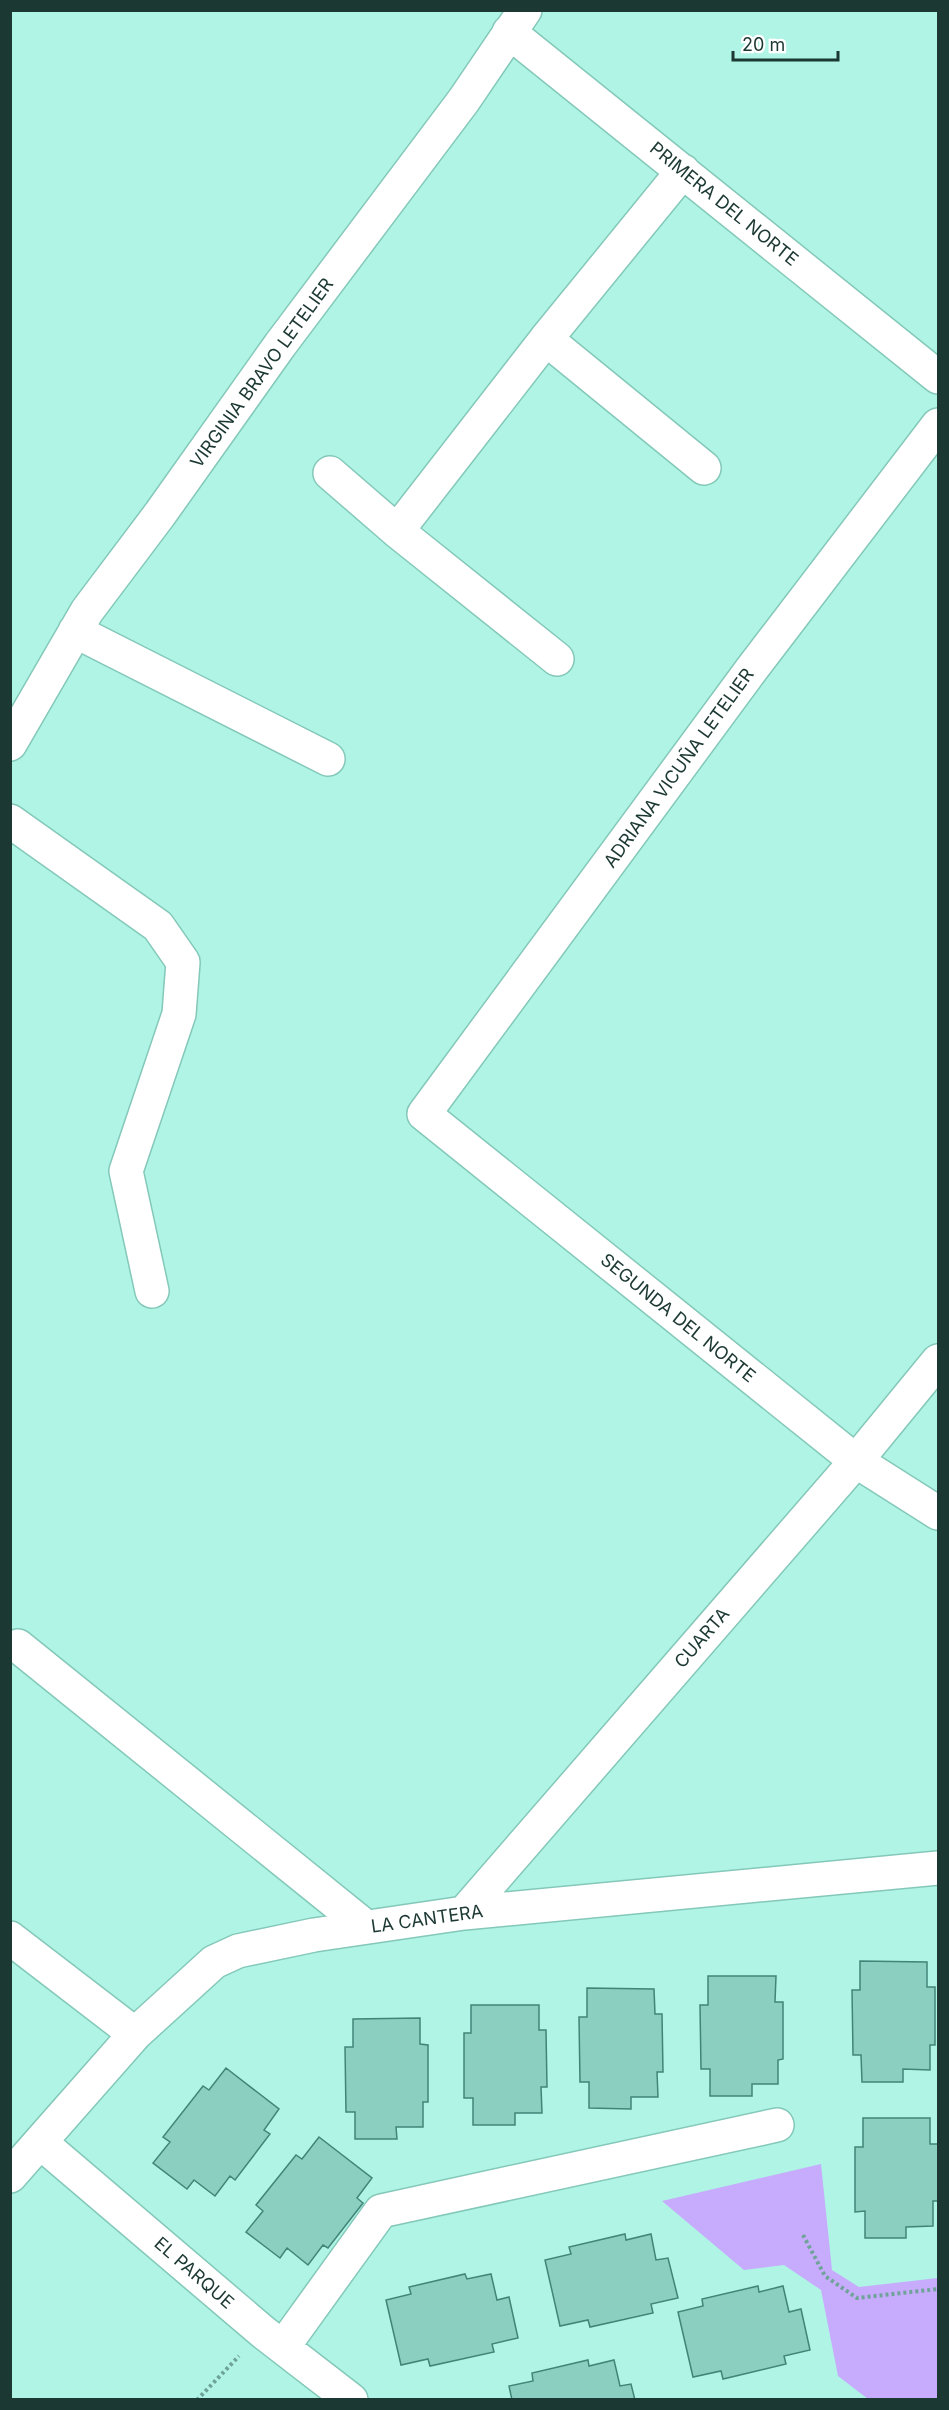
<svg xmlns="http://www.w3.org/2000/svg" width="949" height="2410" font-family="Inter,sans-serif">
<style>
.green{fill:#c7acfd}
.building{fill:#8bcfc0;stroke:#418578;stroke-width:1.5}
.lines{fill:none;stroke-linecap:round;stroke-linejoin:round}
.minor-casing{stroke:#84c8b9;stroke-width:36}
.path{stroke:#6fa298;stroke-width:4;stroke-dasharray:3 3;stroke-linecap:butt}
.minor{stroke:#fff;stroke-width:33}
.labels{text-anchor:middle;stroke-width:4.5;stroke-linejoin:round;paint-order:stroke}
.street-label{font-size:18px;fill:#1c3833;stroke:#fff}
</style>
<rect width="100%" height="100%" fill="#aff4e5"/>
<path class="green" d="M 821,2164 L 832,2270 L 859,2287 L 938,2278 L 938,2399 L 868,2399 L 838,2376 L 821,2290 L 784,2265 L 744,2270 L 662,2201 Z"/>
<path class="building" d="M 860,1961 L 927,1962 L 927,1987 L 935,1987 L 935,2045 L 930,2045 L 930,2070 L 903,2069 L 903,2082 L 862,2082 L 861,2055 L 853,2055 L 852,1990 L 860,1990 Z
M 708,1976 L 776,1976 L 775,2002 L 783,2002 L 783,2059 L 778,2060 L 778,2084 L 752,2084 L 752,2096 L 710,2096 L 710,2069 L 701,2069 L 700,2005 L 708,2005 Z
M 587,1988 L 654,1989 L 655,2014 L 662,2014 L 663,2072 L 657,2072 L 658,2097 L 631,2097 L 631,2109 L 589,2108 L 589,2082 L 580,2082 L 579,2017 L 587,2017 Z
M 471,2005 L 539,2005 L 539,2030 L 546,2030 L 547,2087 L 541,2087 L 542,2113 L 515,2113 L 515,2125 L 473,2125 L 473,2098 L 464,2098 L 464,2033 L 471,2033 Z
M 420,2018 L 420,2044 L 428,2045 L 428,2102 L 423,2102 L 423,2127 L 396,2127 L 397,2139 L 355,2139 L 355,2112 L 346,2112 L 345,2047 L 353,2047 L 353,2019 Z
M 226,2068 L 279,2109 L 264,2130 L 270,2134 L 235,2180 L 230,2176 L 215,2196 L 194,2180 L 187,2189 L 153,2163 L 170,2142 L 163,2137 L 203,2086 L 209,2090 Z
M 863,2118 L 930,2118 L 930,2144 L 938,2144 L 938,2201 L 933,2201 L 933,2226 L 906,2227 L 906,2238 L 865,2238 L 865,2211 L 855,2212 L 855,2147 L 863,2147 Z
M 319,2137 L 372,2178 L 357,2198 L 363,2203 L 328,2248 L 323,2245 L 308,2265 L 287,2248 L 280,2258 L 246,2232 L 263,2211 L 256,2205 L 296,2155 L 302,2159 Z
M 625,2234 L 626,2240 L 651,2234 L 656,2260 L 668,2258 L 678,2298 L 651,2304 L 653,2313 L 590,2327 L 588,2320 L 560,2326 L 545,2260 L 571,2254 L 569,2247 Z
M 465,2274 L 467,2279 L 491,2274 L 497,2300 L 509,2297 L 518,2338 L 492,2344 L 494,2352 L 430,2366 L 428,2359 L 401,2365 L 386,2300 L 411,2294 L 409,2287 Z
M 758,2286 L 759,2292 L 783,2286 L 789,2312 L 801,2309 L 810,2350 L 784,2356 L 786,2364 L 723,2379 L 721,2371 L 693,2377 L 678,2312 L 703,2306 L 702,2299 Z
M 588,2360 L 589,2366 L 614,2360 L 620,2386 L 631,2384 L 635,2400 L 512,2400 L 509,2386 L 533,2381 L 532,2373 Z"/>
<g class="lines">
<defs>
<path id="minor" d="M 509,32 L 938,377
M 546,339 L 704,468
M 938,425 L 751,670 L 424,1114 L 856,1461 L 938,1513
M 330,473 L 397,531 L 557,659
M 397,531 L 546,339 L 683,171
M 75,631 L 328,759
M 10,744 L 87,611 L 160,514 L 280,345 L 464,100 L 525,10
M 10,821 L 158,926 L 183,962 L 179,1014 L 126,1171 L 152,1291
M 18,1646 L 366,1927
M 464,1913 L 856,1461 L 938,1361
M 10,1938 L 135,2034
M 40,2142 L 263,2332 L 351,2400
M 10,2176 L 135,2034 L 214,1962 L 238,1951 L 314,1935 L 464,1913 L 938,1868
M 283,2347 L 381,2211 L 777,2125"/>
</defs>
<use href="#minor" class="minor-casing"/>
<path class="path" d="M 803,2235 L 825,2276 L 857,2298 L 938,2289
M 197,2400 L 239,2356"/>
<use href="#minor" class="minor"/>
</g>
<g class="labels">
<g class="street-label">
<text transform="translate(724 204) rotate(39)" y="6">PRIMERA DEL NORTE</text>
<text transform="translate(262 373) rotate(-54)" y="6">VIRGINIA BRAVO LETELIER</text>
<text transform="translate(679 768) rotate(-54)" y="6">ADRIANA VICUÑA LETELIER</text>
<text transform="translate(678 1318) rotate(39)" y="6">SEGUNDA DEL NORTE</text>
<text transform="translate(702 1638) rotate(-49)" y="6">CUARTA</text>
<text transform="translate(427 1919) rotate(-8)" y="6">LA CANTERA</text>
<text transform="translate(194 2273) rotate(41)" y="6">EL PARQUE</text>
</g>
</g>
<rect width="949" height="2410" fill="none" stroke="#1c3833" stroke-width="24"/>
<path d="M733 51v9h105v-9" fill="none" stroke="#1c3833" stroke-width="3"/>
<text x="742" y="51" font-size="18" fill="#1c3833" stroke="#ffffff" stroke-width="4.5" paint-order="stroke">20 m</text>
</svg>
